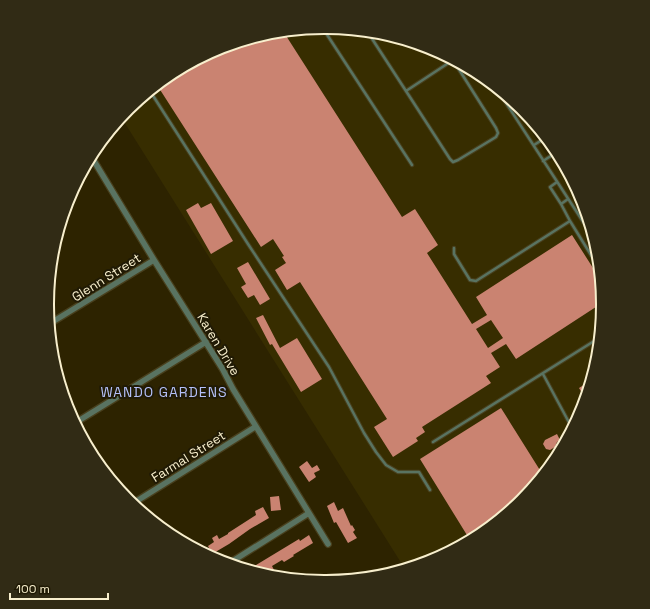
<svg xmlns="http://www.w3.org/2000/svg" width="650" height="609" font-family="'Space Grotesk',sans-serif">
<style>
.built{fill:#372d00}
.building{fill:#ca8371;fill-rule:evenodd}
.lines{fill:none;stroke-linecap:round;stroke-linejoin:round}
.lane-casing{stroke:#49401d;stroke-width:4.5}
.street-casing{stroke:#49401d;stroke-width:8}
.lane{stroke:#597361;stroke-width:2.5}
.street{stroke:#597361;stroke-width:5.5}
.labels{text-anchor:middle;stroke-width:4;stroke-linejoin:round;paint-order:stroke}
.street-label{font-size:13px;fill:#f8efcd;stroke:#201a05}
.neighbourhood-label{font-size:14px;letter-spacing:1px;fill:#b4c0f8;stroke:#201a05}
.rim{fill:none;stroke:#f8efcd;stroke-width:2}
</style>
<rect width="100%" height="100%" fill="#2d2300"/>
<path class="built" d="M 325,27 L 379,32 L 431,48 L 479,74 L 521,108 L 539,130 L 533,134 L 550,161 L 559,156 L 581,199 L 597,251 L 602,305 L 597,359 L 581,411 L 556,459 L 521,501 L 479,535 L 431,561 L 405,569 L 121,117 L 129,108 L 171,74 L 219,48 L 271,32 Z"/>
<path class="building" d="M 283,31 L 402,217 L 415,209 L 438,245 L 427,253 L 472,324 L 487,315 L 476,297 L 572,235 L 600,279 L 602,303 L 516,359 L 506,344 L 491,353 L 500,367 L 486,376 L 491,383 L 422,427 L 425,432 L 416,438 L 418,441 L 393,457 L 374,427 L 387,419 L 300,282 L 287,290 L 275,270 L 286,263 L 282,257 L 284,256 L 273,239 L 261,247 L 157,85 L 171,74 L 219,48 L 271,32 ZM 491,320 L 503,338 L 488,348 L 476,329 Z
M 198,203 L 201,208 L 211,203 L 233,241 L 211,254 L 186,210 Z
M 248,262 L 270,299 L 260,305 L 254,295 L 248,298 L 241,287 L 246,284 L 237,268 Z
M 263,315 L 280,348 L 297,338 L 322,379 L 301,392 L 272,344 L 270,345 L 256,318 Z
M 590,381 L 585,398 L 579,388 Z
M 501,408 L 543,475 L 521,501 L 479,535 L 470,540 L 420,459 Z
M 557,434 L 560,440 L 557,442 L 555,447 L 550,450 L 546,449 L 543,444 L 545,440 Z
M 307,461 L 312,468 L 317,465 L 320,470 L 314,473 L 316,477 L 309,482 L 299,467 Z
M 279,496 L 281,510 L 271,511 L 270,497 Z
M 334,502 L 338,511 L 343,508 L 351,526 L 352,525 L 355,530 L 353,532 L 357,538 L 348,543 L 336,522 L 334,523 L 327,506 Z
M 263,507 L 269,518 L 250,529 L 229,544 L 212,554 L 208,546 L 214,542 L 212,538 L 217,535 L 219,539 L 228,534 L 228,533 L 256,515 L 255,511 Z
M 309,535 L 313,543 L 293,555 L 294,556 L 284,562 L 282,560 L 272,566 L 274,570 L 265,575 L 248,570 L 299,539 L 300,541 Z"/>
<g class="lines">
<defs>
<path id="lane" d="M 322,27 L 412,165
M 367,31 L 406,91
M 452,59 L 453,60 L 496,128 L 498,133 L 496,137 L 458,160 L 453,162 L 450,159 L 406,91 L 453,60
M 497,89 L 593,237
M 150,91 L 248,244 L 329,367 L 364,433 L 376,452 L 386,465 L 398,472 L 419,472 L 430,490
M 534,145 L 545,138
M 543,161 L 557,152
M 557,182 L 550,187 L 561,204
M 570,221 L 599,268
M 454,248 L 454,254 L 470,280 L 476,281 L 570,221 L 561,204 L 568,199
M 543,374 L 572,428
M 433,442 L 599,338"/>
<path id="street" d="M 91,156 L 154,260 L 222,368 L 233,389 L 328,544
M 49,324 L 154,260
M 75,423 L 206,342
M 132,504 L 255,427
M 228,564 L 309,513"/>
</defs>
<use href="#lane" class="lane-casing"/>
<use href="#street" class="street-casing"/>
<use href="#lane" class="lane"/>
<use href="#street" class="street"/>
</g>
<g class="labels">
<g class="street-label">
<text transform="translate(106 277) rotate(-32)" y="5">Glenn Street</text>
<text transform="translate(219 344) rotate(59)" y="5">Karen Drive</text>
<text transform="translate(188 456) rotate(-32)" y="5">Farmal Street</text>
</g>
<g class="neighbourhood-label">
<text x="164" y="397">WANDO GARDENS</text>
</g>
</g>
<path d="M0 0H650V609H0ZM324 34H326A270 270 0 0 1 596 304V305A270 270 0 0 1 326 575H324A270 270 0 0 1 54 305V304A270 270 0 0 1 324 34Z" fill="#312b15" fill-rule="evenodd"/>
<path class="rim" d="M324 34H326A270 270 0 0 1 596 304V305A270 270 0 0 1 326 575H324A270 270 0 0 1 54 305V304A270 270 0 0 1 324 34Z"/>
<path d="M10 593v6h98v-6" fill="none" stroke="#f8efcd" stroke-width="2"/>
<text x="16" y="593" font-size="12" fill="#f8efcd" stroke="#201a05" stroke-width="3" paint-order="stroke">100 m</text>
</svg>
